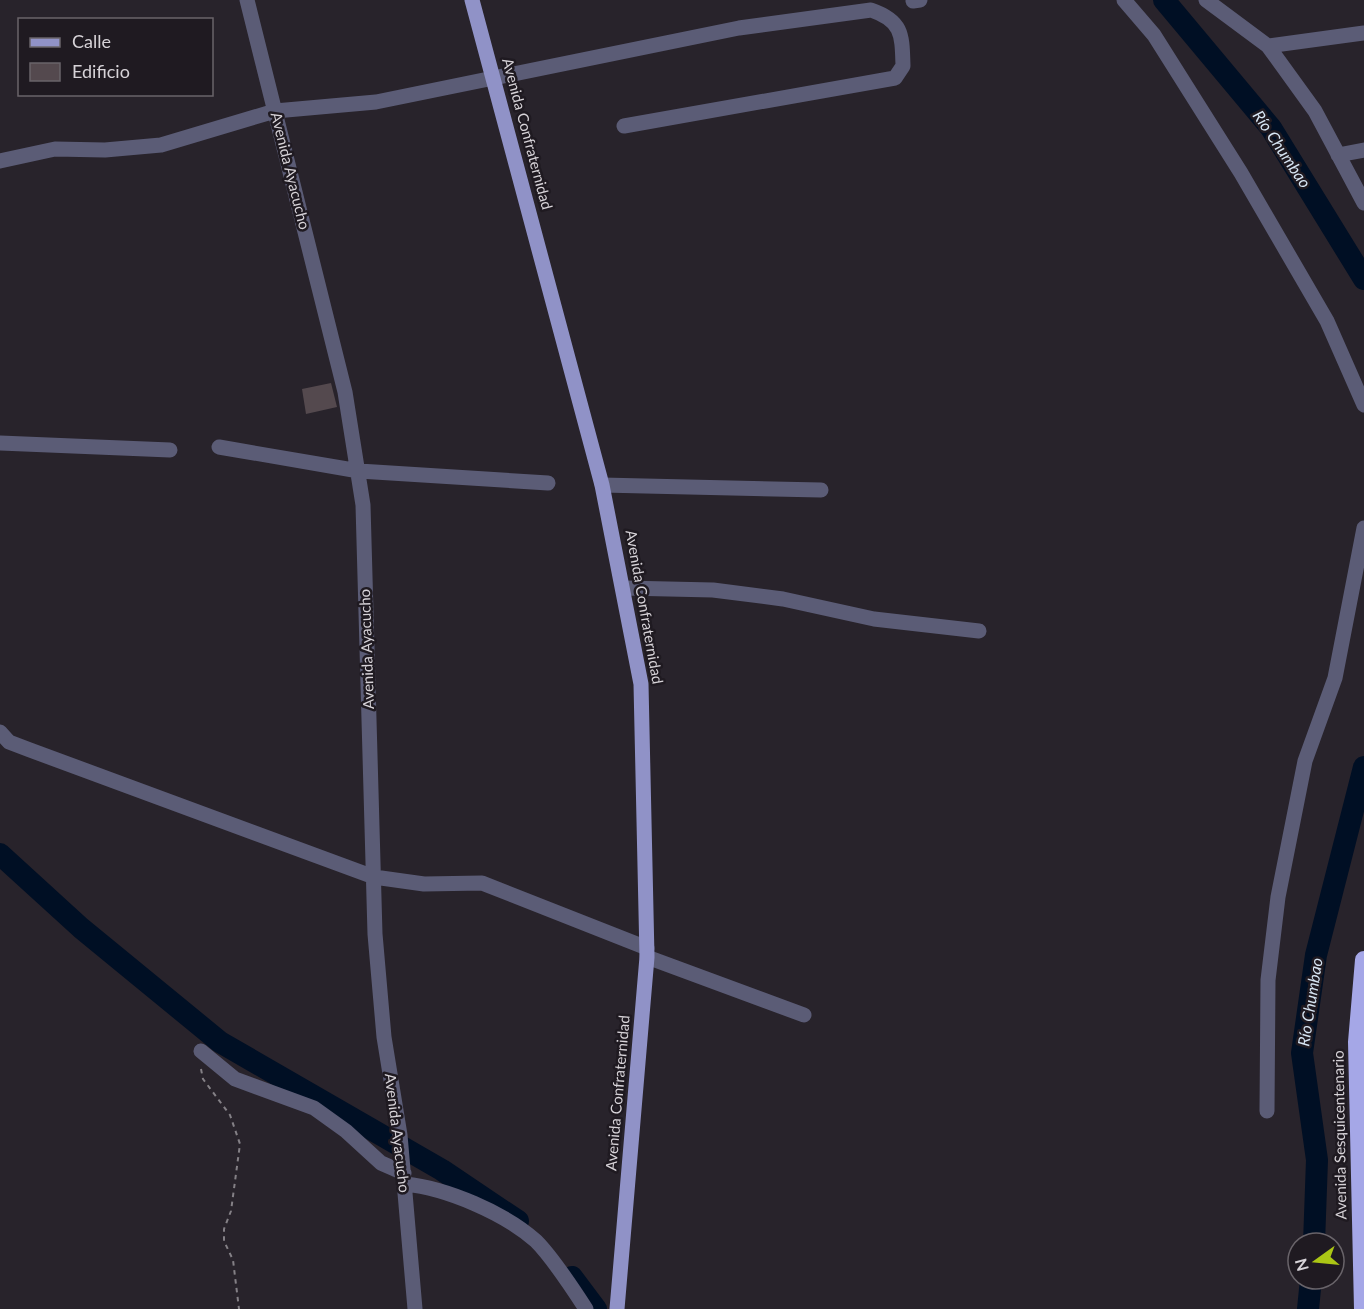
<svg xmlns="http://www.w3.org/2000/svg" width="1364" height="1309" font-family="Lato,sans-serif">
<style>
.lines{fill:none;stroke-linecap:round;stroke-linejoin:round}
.river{stroke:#000f24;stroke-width:22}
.building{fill:#54494e}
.path{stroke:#848086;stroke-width:2;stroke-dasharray:4.5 4.5;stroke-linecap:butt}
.minor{stroke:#5b5c76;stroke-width:15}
.major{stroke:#9092c7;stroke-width:15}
.highway{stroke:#a5a7e7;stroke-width:18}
.labels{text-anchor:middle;stroke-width:5;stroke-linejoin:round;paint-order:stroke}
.street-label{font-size:15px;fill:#d7d3d8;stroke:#1f1a21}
.water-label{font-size:16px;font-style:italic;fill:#d8e6f4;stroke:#1f1a21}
</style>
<rect width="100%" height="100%" fill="#28232b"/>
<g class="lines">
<path class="river" d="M 1164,0 L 1271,128 L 1364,279
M 0,854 L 81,928 L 220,1042 L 442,1170 L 518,1221
M 1314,1243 L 1317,1160 L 1302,1053 L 1316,955 L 1364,767
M 572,1277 L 596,1309
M 1308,1309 L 1311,1279"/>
</g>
<path class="building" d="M 331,383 L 337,407 L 306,414 L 302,389 Z"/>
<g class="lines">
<path class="path" d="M 201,1069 L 203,1079 L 230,1115 L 240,1144 L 231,1211 L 224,1229 L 224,1241 L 233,1260 L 239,1309"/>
<path class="minor" d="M 247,0 L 345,392 L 363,505 L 375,934 L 384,1037 L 400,1135 L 415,1309
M 1124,0 L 1154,35 L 1241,173 L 1327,321 L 1364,405
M 1206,0 L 1268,46 L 1364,33
M 913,1 L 920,0
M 1268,46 L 1315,111 L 1364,203
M 1338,155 L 1364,150
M 0,161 L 55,149 L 105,150 L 161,145 L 275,111 L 376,102 L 739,28 L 871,10 C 903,21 902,35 903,66 L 895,78 L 624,126
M 0,443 L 170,450
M 219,447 L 359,471 L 548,483
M 602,485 L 821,490
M 624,588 L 713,590 L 783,599 L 874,619 L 979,631
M 0,732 L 9,742 L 30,750 L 374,877 L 424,884 L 482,883 L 647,948
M 647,957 L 804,1015
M 201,1051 L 235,1079 L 314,1108 L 346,1131 L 381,1163 L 404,1173
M 1267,1111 L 1268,980 L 1278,897 L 1305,761 L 1335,678 L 1364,528
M 405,1184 C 446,1188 505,1213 536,1241 C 550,1255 575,1292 586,1309"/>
<path class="major" d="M 472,0 L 602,485 L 641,684 L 647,957 L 617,1309"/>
<path class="highway" d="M 1363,1309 L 1357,1042 L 1364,960"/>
</g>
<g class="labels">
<g class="street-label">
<text transform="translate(527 134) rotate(75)" y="5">Avenida Confraternidad</text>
<text transform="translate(290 171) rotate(76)" y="5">Avenida Ayacucho</text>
<text transform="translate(644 607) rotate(80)" y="5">Avenida Confraternidad</text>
<text transform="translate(367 649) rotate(-92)" y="5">Avenida Ayacucho</text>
<text transform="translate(618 1093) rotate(-85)" y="5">Avenida Confraternidad</text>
<text transform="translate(397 1133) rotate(83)" y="5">Avenida Ayacucho</text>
<text transform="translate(1340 1135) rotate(-91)" y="5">Avenida Sesquicentenario</text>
</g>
<g class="water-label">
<text transform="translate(1282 149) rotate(56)" y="6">Río Chumbao</text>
<text transform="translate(1310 1002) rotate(-81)" y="6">Río Chumbao</text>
</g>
</g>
<rect x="18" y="18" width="195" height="78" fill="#1f1a21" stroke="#69646a" stroke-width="1.5"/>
<rect x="30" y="38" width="30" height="9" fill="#9092c7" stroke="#69646a" stroke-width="1.5"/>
<text x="72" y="48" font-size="18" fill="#d7d3d8">Calle</text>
<rect x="30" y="63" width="30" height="18" fill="#54494e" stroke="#69646a" stroke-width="1.5"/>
<text x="72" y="78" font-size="18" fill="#d7d3d8">Edificio</text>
<g transform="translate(1316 1261) rotate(255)"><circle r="28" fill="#1f1a21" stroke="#69646a" stroke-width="1.5"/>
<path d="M0-4.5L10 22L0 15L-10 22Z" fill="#abc615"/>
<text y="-9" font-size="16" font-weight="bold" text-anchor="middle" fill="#d7d3d8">N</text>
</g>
</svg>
